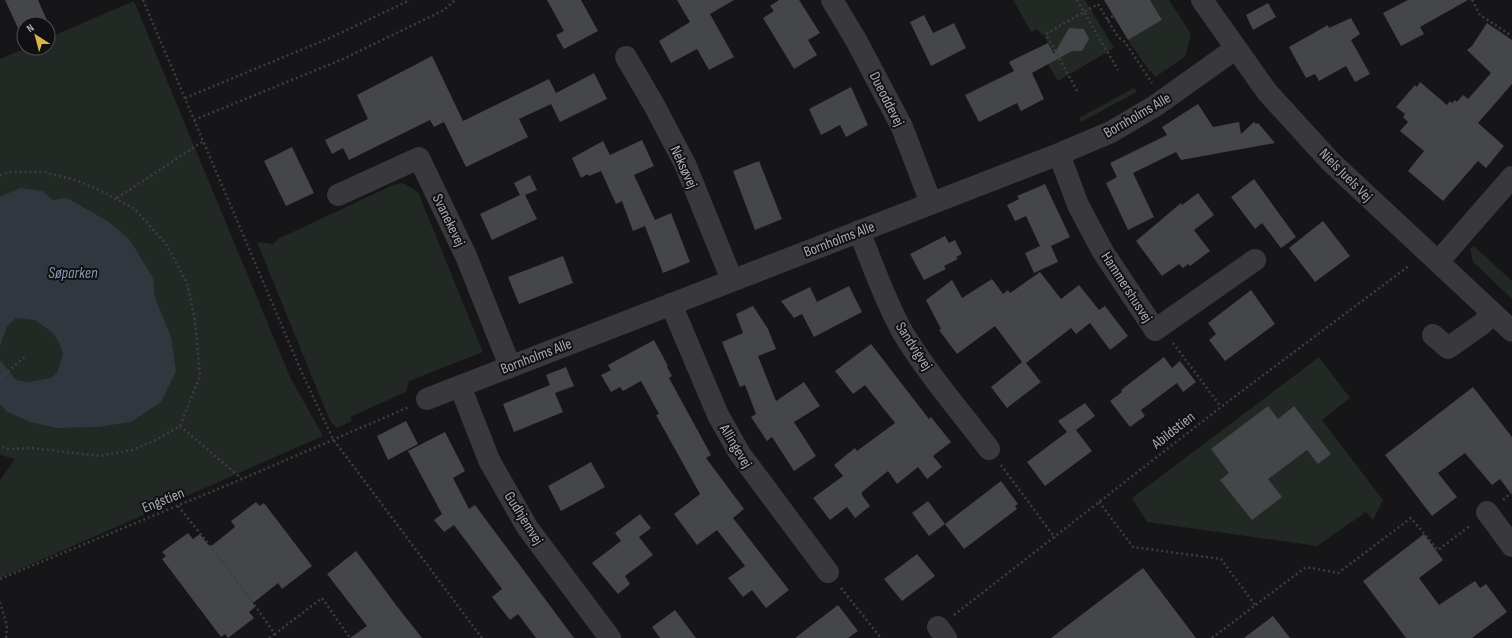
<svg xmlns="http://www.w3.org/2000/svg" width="1512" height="638" font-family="'Sofia Sans Condensed',sans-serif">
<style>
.green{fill:#222823}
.water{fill:#30373e}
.building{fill:#454649}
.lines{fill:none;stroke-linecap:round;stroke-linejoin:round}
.path{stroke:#3d3e42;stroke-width:2.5;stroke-dasharray:2 3;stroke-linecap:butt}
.minor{stroke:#39393d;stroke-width:22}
.labels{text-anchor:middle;stroke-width:4;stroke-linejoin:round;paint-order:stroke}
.street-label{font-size:15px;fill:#a9acb5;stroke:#111012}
.water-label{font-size:16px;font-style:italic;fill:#8497ac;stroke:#111012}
</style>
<rect width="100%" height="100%" fill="#161517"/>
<path class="green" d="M 1013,0 L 1085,0 L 1114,48 L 1058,81 L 1048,64 L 1057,59 L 1043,34 L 1041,35 L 1037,29 L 1031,32 Z
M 1150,0 L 1169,0 L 1191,34 L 1185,57 L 1155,77 L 1151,71 L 1150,72 L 1128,40 L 1162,20 Z
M 134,1 L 290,377 L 323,436 L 0,578 L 0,480 L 15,459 L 0,455 L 0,59 L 26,48 L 48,48 L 48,38 Z
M 1134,88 L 1137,92 L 1081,122 L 1079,118 Z
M 403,183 L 418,192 L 483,352 L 409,381 L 406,392 L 350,417 L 352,421 L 337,428 L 330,421 L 257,242 L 273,244 L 278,239 L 393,185 Z
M 1474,246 L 1512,281 L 1512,299 L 1473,262 L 1470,249 Z
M 1319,357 L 1350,398 L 1322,420 L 1383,500 L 1373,520 L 1366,512 L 1317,546 L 1147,522 L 1132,498 Z"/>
<path class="water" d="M 20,188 L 42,191 L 53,200 L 67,198 L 109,222 L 130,240 L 153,278 L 155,298 L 171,337 L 176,371 L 161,402 L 131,422 L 98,427 L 57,428 L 30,422 L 7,412 L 0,404 L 0,360 L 16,380 L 28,382 L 51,378 L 57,373 L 63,354 L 59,342 L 52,332 L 35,320 L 16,318 L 7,326 L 0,346 L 0,197 Z"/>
<path class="building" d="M 5,0 L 38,0 L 49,25 L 24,24 L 24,36 L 22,37 Z
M 547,0 L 581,0 L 598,31 L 564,49 L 556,35 L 564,31 Z
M 677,0 L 734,0 L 710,14 L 734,57 L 709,70 L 697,49 L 671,63 L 659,41 L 690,22 Z
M 779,0 L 799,0 L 820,33 L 808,40 L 817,55 L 794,69 L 763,18 L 774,11 L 770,6 Z
M 1104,0 L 1150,0 L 1162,20 L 1128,40 Z
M 1408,0 L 1468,0 L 1420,27 L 1424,34 L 1401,46 L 1383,13 Z
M 1268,3 L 1276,17 L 1253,30 L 1246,15 Z
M 924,15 L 933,33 L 954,23 L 966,48 L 931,66 L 910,22 Z
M 1351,18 L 1360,34 L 1351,40 L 1370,74 L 1355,82 L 1346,66 L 1319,81 L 1315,74 L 1306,78 L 1289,47 L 1328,25 L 1329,28 Z
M 1487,23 L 1512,40 L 1512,84 L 1478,123 L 1504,146 L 1486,168 L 1478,161 L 1443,201 L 1408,171 L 1424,151 L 1400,131 L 1408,122 L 1403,117 L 1405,114 L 1396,107 L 1415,85 L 1417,87 L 1420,82 L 1447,105 L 1450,101 L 1452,103 L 1455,100 L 1457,102 L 1463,95 L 1468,99 L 1491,73 L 1467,50 L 1472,46 Z
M 1069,28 L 1084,29 L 1089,39 L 1082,51 L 1072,51 L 1032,73 L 1044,99 L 1021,111 L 1017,103 L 979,122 L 965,95 L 1014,71 L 1009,62 L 1048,43 L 1054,54 Z
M 432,56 L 463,121 L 549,79 L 556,93 L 594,73 L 607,99 L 560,122 L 551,104 L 519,119 L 528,137 L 466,167 L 444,122 L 434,127 L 430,120 L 349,160 L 343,148 L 332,154 L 325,140 L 368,119 L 357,95 Z
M 851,87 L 868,125 L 846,137 L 840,125 L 821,135 L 809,109 Z
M 1198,104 L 1213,127 L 1239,122 L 1241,134 L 1254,122 L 1256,124 L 1258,123 L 1275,143 L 1181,160 L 1176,152 L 1133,173 L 1154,217 L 1128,230 L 1106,183 L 1117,177 L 1110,163 L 1167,135 L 1162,127 Z
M 642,140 L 654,166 L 634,175 L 655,220 L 671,213 L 690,262 L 663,273 L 645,226 L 633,231 L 622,201 L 616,204 L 601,171 L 589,176 L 588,174 L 581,178 L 572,158 L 603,141 L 610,155 Z
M 292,147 L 314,193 L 286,206 L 264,161 Z
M 759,161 L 782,219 L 755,230 L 733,171 Z
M 530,175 L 537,190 L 525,195 L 537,219 L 492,240 L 480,214 L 520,195 L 514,183 Z
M 1254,179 L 1296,237 L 1281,248 L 1262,223 L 1255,229 L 1231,197 Z
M 1045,184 L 1070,237 L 1051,246 L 1058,262 L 1034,273 L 1025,253 L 1040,246 L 1026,216 L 1015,221 L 1007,205 L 1019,199 L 1017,196 Z
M 1198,193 L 1214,215 L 1194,230 L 1210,251 L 1190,266 L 1188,264 L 1183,268 L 1179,264 L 1162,276 L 1136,241 L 1181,203 L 1182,205 Z
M 1323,221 L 1350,256 L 1315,282 L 1289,248 Z
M 945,236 L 949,243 L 955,240 L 962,254 L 956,257 L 958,259 L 944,266 L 946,269 L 924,280 L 910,254 Z
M 563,256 L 573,283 L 519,304 L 508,277 Z
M 1040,272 L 1061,299 L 1079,285 L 1099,310 L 1105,306 L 1128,336 L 1110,350 L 1090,323 L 1076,334 L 1071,328 L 1026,363 L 1041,382 L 1007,408 L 991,387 L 1022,362 L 995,326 L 957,354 L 939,330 L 941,329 L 926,300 L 952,280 L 962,298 L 992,279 L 1003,294 L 1008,290 L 1010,293 Z
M 849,286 L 862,312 L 814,337 L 802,314 L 794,318 L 781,301 L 810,287 L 817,302 Z
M 1251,290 L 1275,324 L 1225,361 L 1209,340 L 1216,334 L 1208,323 Z
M 753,306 L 768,329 L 776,349 L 758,356 L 776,401 L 804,382 L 820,406 L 794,422 L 816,456 L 794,471 L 772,437 L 767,441 L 751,417 L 756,414 L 745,385 L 740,387 L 722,342 L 743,333 L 736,314 Z
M 654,340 L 668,366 L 667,367 L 672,376 L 669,378 L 711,455 L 706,458 L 744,509 L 733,518 L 789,590 L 766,608 L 752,590 L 743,597 L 728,578 L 745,566 L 717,530 L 697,545 L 674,514 L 700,494 L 656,415 L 659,414 L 641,381 L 623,391 L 620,387 L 611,392 L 601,375 L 611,370 L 608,365 Z
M 871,344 L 929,419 L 931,417 L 951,442 L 933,456 L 942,467 L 927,479 L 918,467 L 897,484 L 888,471 L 862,492 L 862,495 L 870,506 L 855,518 L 847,507 L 830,520 L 813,498 L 843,476 L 834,465 L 855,448 L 857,451 L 895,423 L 865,385 L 853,394 L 835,371 Z
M 1164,357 L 1172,368 L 1180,361 L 1196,382 L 1183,392 L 1177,383 L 1141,410 L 1145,416 L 1130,427 L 1110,401 L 1122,392 L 1121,390 Z
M 566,367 L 574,386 L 555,393 L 563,412 L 514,432 L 503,404 L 550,385 L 546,375 Z
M 1473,387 L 1512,437 L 1512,495 L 1500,479 L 1492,485 L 1465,453 L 1438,473 L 1457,497 L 1432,516 L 1385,455 Z
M 1085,403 L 1095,416 L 1076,430 L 1092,451 L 1045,486 L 1027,462 L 1067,432 L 1058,421 Z
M 1268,406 L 1278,419 L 1294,406 L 1331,454 L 1318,464 L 1307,450 L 1268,479 L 1282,497 L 1252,520 L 1220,480 L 1229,473 L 1211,449 Z
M 406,421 L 418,444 L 388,460 L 377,436 Z
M 445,432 L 465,471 L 453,478 L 469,509 L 475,505 L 574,638 L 536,638 L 518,614 L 510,620 L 492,597 L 502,589 L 454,525 L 444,532 L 434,520 L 442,514 L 408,451 Z
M 591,462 L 605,487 L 561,511 L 548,486 Z
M 1001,481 L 1018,504 L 1015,506 L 1017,509 L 964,549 L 945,524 L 929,536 L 912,513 L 928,501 L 945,524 Z
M 256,502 L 260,506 L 264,503 L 312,566 L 282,589 L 278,583 L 253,603 L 255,607 L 249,612 L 254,618 L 228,638 L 225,634 L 221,637 L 162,559 L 166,556 L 162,552 L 188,533 L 193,539 L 200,534 L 210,547 L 235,527 L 231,521 Z
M 640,514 L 651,528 L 639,537 L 653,555 L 625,576 L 630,584 L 618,594 L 592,563 L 621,541 L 615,533 Z
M 1424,534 L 1443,560 L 1419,578 L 1439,605 L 1475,581 L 1480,588 L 1486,584 L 1507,612 L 1472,638 L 1406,638 L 1363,581 Z
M 356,551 L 396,605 L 422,638 L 350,638 L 367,626 L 327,574 Z
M 917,554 L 935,576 L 902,601 L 884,579 Z
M 1143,568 L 1196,638 L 1051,638 Z
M 838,605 L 858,631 L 848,638 L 795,638 Z
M 675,610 L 696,638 L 660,638 L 652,627 Z
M 1273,616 L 1290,638 L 1244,638 Z"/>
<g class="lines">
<path class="path" d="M 143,0 L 302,373 L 333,439 L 482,638
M 1077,0 L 1118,70
M 1472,0 L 1480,15 L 1512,36
M 1107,20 L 1113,16
M 1077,91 L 1046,34 L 1098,4 L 1118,37 L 1125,42 L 1152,83
M 185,98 L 332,37 L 410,0
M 194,120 L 343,59 L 444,10 L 455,0
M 0,175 L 9,172 L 44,172 L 78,181 L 99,190 L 135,209 L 166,244 L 187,283 L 195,320 L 200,376 L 180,426 L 156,440 L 132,450 L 99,456 L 32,448 L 7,449 L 0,445
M 117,198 L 202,142
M 1173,343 L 1221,407
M 0,378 L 26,356
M 180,426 L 242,479
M 1001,465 L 1055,538
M 1503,500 L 1512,492
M 1099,502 L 1133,547 L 1221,559 L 1255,605
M 178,506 L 228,568 L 275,634 L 322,598 L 350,638
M 0,579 L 242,479 L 409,407
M 841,588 L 881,638
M 0,602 L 7,626 L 6,638
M 954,615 L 1221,407 L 1410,265
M 269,638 L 275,634
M 1212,638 L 1306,567 L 1338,573 L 1411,518 L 1438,550 L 1471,525"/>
<path class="minor" d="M 832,0 L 856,40 L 902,127 L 931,203
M 1202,0 L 1267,92 L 1330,161 L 1512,331
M 626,57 L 654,105 L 685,164 L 732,280
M 1059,154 L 1078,205 L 1103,252 L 1155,330 L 1255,260
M 338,195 L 419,158 L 466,256 L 510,366
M 859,231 C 873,265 885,301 903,333 C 928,374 960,411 989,449
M 1438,262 L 1512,177
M 671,304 L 718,415 L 740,454 L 828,572
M 1433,335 L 1448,348 L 1482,324 L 1493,313
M 460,386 L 489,460 L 527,527 L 610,638
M 427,399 L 1059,154 L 1111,132 L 1155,106 L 1235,49
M 1487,512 L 1512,546
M 938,627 L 946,638"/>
</g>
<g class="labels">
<g class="street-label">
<text transform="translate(887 99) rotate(63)" y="5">Dueoddevej</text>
<text transform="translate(1137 115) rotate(-30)" y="5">Bornholms Alle</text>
<text transform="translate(684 167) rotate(65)" y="5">Neksøvej</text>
<text transform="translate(1346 175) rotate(45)" y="5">Niels Juels Vej</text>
<text transform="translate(449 220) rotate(64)" y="5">Svanekevej</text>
<text transform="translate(839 239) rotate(-21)" y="5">Bornholms Alle</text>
<text transform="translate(1127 287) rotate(57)" y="5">Hammershusvej</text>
<text transform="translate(914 346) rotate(57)" y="5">Sandvigvej</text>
<text transform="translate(536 356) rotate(-21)" y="5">Bornholms Alle</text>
<text transform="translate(1173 430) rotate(-38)" y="5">Abildstien</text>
<text transform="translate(736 446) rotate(59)" y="5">Allingevej</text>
<text transform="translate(163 500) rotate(-22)" y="5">Engstien</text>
<text transform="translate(524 518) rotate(58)" y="5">Gudhjemvej</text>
</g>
<g class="water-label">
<text x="73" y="278">Søparken</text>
</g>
</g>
<g transform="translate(36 36) rotate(324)"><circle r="19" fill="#111012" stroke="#4e4e53"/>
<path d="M0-3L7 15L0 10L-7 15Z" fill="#dbb349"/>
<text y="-6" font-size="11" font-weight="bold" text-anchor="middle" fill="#a9acb5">N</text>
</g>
</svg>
